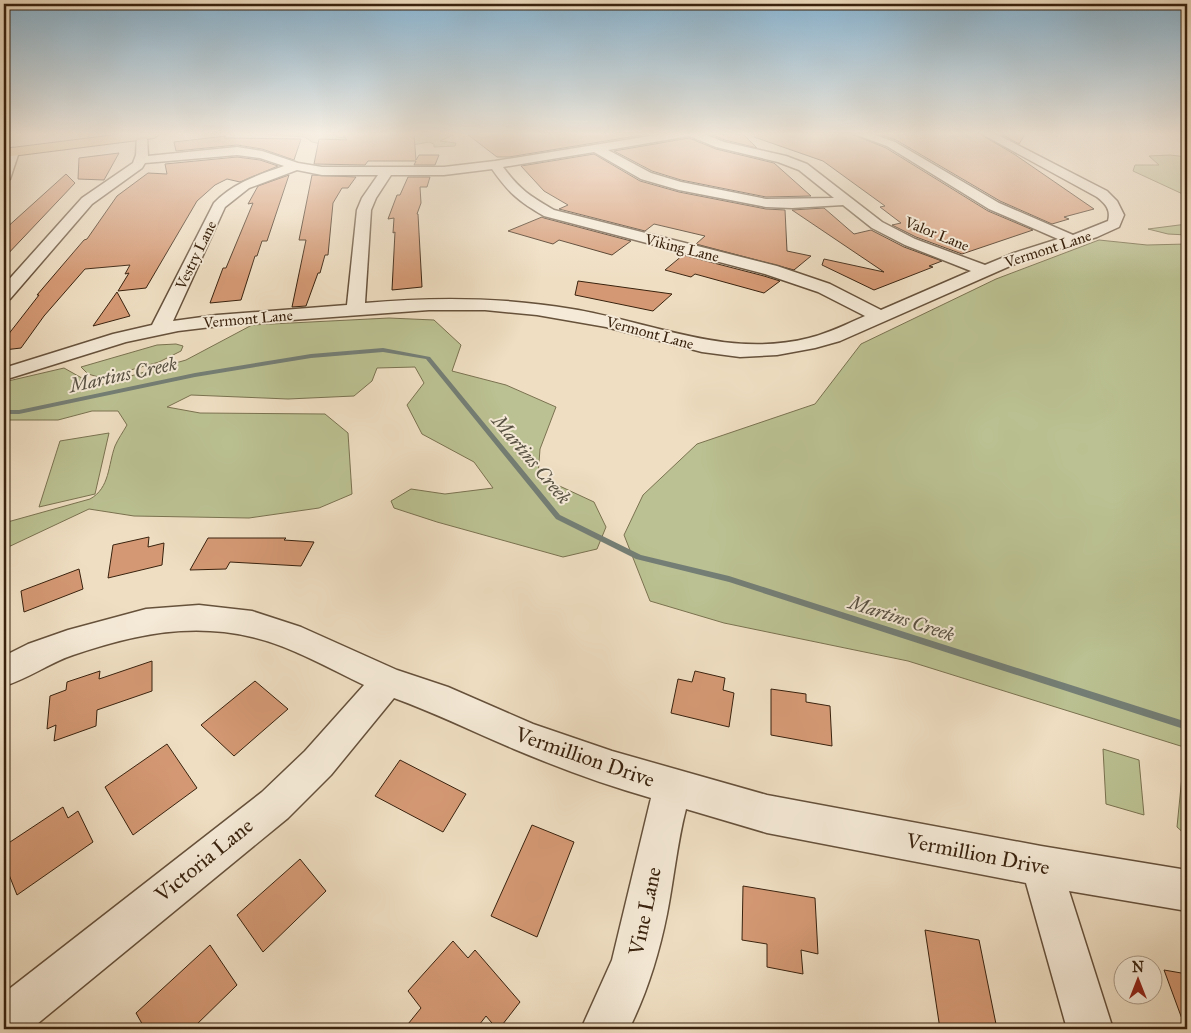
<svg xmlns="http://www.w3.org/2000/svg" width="1191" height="1033" font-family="'IM FELL Great Primer',serif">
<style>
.green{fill:#bbc192;stroke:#7a7250}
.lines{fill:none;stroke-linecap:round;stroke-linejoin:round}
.stream{fill:#747e75;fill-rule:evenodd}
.building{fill:#d49974;stroke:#39220e}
.minor-casing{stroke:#66513b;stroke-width:3}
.major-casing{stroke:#39220e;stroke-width:2}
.minor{fill:#f5ead7;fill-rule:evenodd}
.major{fill:#e8bf81;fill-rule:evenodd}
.labels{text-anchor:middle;stroke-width:4;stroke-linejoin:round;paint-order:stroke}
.far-street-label{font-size:15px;fill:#39220e;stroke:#f5ead7}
.water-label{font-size:19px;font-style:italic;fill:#575042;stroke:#f5ead7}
.near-street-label{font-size:21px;fill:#39220e;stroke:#f5ead7}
</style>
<rect width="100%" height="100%" fill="#efdec2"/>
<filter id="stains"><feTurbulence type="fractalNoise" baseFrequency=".004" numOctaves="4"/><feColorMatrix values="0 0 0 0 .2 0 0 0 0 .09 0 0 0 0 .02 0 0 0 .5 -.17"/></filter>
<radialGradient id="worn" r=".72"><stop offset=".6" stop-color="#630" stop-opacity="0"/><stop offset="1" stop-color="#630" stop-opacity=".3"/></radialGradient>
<path class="green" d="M 256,134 L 335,134 L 337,137 L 355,139 L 390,134 L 455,134 L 440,141 L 456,143 L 455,146 L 434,147 L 434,144 L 429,142 L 407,146 L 339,148 L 312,142 L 305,137 Z
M 1170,155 L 1187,157 L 1187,196 L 1133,171 L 1135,165 L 1159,165 L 1149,156 Z
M 1187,224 L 1187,235 L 1168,234 L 1148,229 Z
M 1099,240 L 1147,245 L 1187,244 L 1187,748 L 908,661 L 724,623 L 650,601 L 624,535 L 643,495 L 697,444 L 815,404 L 861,344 L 996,279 Z
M 389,318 L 434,320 L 461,345 L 452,371 L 506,385 L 556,407 L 540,449 L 538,476 L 594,502 L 606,527 L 597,549 L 563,557 L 437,522 L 394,508 L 391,501 L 411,489 L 445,494 L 493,488 L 474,462 L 422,434 L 407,405 L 424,383 L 415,367 L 377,368 L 372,381 L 354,396 L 288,399 L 191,395 L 167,407 L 200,413 L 325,414 L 348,433 L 352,494 L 319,508 L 249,518 L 134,516 L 89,509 L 4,549 L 4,523 L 90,499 C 110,488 108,465 115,446 C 118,439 123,432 127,425 L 118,411 L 92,411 L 58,420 L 4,420 L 4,382 L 64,368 L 96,386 L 186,360 L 252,325 Z
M 176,344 L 183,346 L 181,351 L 159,362 L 102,378 L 88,374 L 81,367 L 157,345 Z
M 109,433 L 95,494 L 39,507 L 60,441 Z
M 1103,749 L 1139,760 L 1144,815 L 1106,804 Z
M 1182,776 L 1187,778 L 1187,836 L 1177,827 Z"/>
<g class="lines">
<path class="stream" d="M 383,348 L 430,357 L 560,515 L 641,555 L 729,576 L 1187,722 L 1187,730 L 729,582 L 636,559 L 556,519 L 426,359 L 383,352 L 311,358 L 195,377 L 19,414 L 4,414 L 4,410 L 19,410 L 195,373 L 311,354 Z"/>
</g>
<path class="building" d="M 342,134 L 414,134 L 416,160 L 419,155 L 439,155 L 435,165 L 414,165 L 416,161 L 368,161 L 365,165 L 314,164 L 319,139 L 347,140 Z
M 467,134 L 648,134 L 509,157 L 497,157 Z
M 710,134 L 743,134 L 757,148 L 725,140 Z
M 755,134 L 852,134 L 886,148 L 988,211 L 1033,230 L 962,254 L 916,237 L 892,225 L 901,223 L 880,207 L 885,206 L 823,161 L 754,137 Z
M 879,134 L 980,134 L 1014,154 L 1094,209 L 1064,217 L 1069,219 L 1052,224 L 1000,201 L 896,140 Z
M 1001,134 L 1025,134 L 1019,144 Z
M 226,136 L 224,138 L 301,139 L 294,160 L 262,149 L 237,145 L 176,151 L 174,142 Z
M 689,138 L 716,149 L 774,163 L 811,196 L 766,197 L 681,180 L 652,171 L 614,151 Z
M 119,153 L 104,180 L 78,179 L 79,158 Z
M 594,154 L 640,181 L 679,192 L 766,209 L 785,210 L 787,251 L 811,256 L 794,270 L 696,244 L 705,236 L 654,224 L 645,231 L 559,209 L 568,205 L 544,191 L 521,166 Z
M 237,157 L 260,160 L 278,166 L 240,182 L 227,179 L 215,185 L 197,201 L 146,288 L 118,291 L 129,273 L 125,274 L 130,265 L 85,269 L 44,316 L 21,348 L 4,350 L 4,340 L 39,295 L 37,295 L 84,240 L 87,239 L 117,196 L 148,173 L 167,174 L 165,164 Z
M 66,174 L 75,183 L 4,258 L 4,230 Z
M 289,175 L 267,241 L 262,241 L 257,256 L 255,256 L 241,300 L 210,303 L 223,268 L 226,268 L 253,203 L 248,204 L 258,186 Z
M 312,175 L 356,177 L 348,188 L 342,188 L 333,203 L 328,255 L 325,255 L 320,273 L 318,273 L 306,306 L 292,307 L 306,240 L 299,240 Z
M 408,177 L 430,177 L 427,187 L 420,187 L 421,203 L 417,214 L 418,214 L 422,287 L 392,290 L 395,232 L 393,233 L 394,218 L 388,219 L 397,195 L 400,195 Z
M 824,208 L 854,234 L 871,230 L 904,247 L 942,261 L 929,266 L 933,267 L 874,290 L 822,265 L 824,259 L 884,272 L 792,210 Z
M 542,217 L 544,218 L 631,241 L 612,255 L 559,240 L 553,244 L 508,231 Z
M 683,255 L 764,276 L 780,281 L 764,293 L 695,274 L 691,277 L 665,270 Z
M 578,281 L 672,294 L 653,311 L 575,295 Z
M 117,292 L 130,316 L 93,326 Z
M 149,537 L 148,547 L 164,543 L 162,565 L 108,578 L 113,545 Z
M 208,538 L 286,538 L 284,540 L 314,542 L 301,566 L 230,562 L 226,569 L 190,570 Z
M 79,569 L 83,589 L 24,612 L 21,591 Z
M 152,661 L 152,691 L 97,710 L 96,726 L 54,741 L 56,725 L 47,729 L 50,696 L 66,690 L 67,682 L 100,671 L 99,679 Z
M 695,671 L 725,678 L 723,690 L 734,693 L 729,727 L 671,713 L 678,679 L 692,682 Z
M 255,681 L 288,709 L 234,756 L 201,725 Z
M 771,689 L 806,694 L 806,702 L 830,706 L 832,746 L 771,735 Z
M 167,744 L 197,788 L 133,835 L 105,787 Z
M 400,760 L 466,794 L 443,832 L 375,796 Z
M 63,807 L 68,818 L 78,811 L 93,842 L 17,895 L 4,862 L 4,846 Z
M 532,825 L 574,842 L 537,937 L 491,916 Z
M 300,859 L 326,891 L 263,952 L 237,915 Z
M 743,886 L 815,898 L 818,954 L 801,950 L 803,974 L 767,967 L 767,944 L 742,940 Z
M 925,930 L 979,940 L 997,1029 L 940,1029 Z
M 453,941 L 468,958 L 475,950 L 520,1002 L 499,1029 L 497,1029 L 486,1016 L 476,1029 L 404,1029 L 421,1008 L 408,991 Z
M 210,945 L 237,985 L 192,1029 L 145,1029 L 136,1013 Z
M 1164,970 L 1187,974 L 1187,1027 L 1185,1027 Z"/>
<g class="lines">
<defs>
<path id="minor" d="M 137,134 L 147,136 L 148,156 L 237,147 L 262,151 L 298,163 L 322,167 L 444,167 L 495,161 L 662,134 L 704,134 L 724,142 L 786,156 L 807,164 L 882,222 L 915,239 L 985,265 L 1014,253 L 1058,239 L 989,209 L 887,146 L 854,134 L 872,134 L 895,142 L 999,203 L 1073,235 L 1108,221 C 1111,210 1106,204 1097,197 L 982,134 L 996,134 L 1107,191 L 1117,201 L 1124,215 L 1119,227 L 1097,237 L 1026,259 L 840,341 L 815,348 L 777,355 L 740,357 L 702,352 L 606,327 L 537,315 L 485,310 L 429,310 L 236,324 L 178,331 L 126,342 L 4,380 L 4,368 L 113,334 L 152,325 L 214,203 C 233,183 258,175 284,166 L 260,158 L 237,155 L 145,163 L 142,168 L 92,204 L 10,299 L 4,300 L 4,285 L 82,198 L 133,163 L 136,155 ZM 689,136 L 716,147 L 778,162 L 799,170 L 834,198 L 766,199 L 681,182 L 651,173 L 608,150 ZM 594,152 L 641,179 L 679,190 L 766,207 L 792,208 L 843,205 L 872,228 L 905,245 L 971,271 L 881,310 L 830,284 L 777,266 L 554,210 C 530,196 520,190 503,167 ZM 492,169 C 509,193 518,201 544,216 L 765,274 L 818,292 L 865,316 C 847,324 829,333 809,338 C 727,359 652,322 572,309 C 503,297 434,297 365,303 L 371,210 L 376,198 L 391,175 L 444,175 ZM 297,170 L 322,175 L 378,175 L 362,198 L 357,210 L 347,305 L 217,315 L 173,321 L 225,207 L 249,188 Z
M 13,148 L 19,152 L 10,179 L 4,183 L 4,161 L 9,149 Z
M 199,605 L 252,611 L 301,627 L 397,670 L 448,687 L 533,724 L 612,751 L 767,795 L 1041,846 L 1187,870 L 1187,911 L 1069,891 L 1113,1029 L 1067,1029 L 1026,883 L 767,833 L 686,809 C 677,843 674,879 667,914 C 659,954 647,993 629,1029 L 581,1029 L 612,960 L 651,798 C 605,785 559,768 514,749 C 474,732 435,713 394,698 L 331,775 L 288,818 L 31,1029 L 4,1029 L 4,993 L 262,792 L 305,751 L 364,685 C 328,668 291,646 252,637 C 189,622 133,635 73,655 C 49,663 28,679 4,686 L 4,656 L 28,644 L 68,630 L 146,609 Z"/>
<path id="major" d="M 124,134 L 160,134 L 154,138 L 4,157 L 4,149 Z"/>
</defs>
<use href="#minor" class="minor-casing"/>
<use href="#major" class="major-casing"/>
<use href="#minor" class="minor"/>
<use href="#major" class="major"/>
</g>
<linearGradient id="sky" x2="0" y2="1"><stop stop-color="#89b7d6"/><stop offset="0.48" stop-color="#f8f0e4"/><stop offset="1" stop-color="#f8f0e4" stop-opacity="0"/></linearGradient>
<rect width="1191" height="279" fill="url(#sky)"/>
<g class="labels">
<g class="far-street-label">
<text transform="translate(937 234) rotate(22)" y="5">Valor Lane</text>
<text transform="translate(682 248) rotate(14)" y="5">Viking Lane</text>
<text transform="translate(1048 249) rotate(-18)" y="5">Vermont Lane</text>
<text transform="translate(196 255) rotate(-64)" y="5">Vestry Lane</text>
<text transform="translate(248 319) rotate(-5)" y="5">Vermont Lane</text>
<text transform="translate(650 333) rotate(15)" y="5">Vermont Lane</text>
</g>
<g class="water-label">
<text transform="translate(123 374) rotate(-12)" y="7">Martins Creek</text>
<text transform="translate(532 459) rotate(50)" y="7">Martins Creek</text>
<text transform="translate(902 618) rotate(18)" y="7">Martins Creek</text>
</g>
<g class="near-street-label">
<text transform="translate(585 757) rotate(19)" y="7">Vermillion Drive</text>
<text transform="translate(978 854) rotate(11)" y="7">Vermillion Drive</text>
<text transform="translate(204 860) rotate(-39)" y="7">Victoria Lane</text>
<text transform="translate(645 911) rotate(-78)" y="7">Vine Lane</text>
</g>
</g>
<rect width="1191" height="1033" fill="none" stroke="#efdec2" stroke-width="20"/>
<rect x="5" y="5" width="1181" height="1023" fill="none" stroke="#39220e" stroke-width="2.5"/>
<rect x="10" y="10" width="1171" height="1013" fill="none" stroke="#39220e"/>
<g transform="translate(1138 980)"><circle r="24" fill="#f5ead7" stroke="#aa9a87"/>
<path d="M0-4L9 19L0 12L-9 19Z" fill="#8f2418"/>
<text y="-8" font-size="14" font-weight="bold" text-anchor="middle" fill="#39220e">N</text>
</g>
<rect width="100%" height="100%" filter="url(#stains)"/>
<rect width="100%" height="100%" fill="url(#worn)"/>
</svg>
